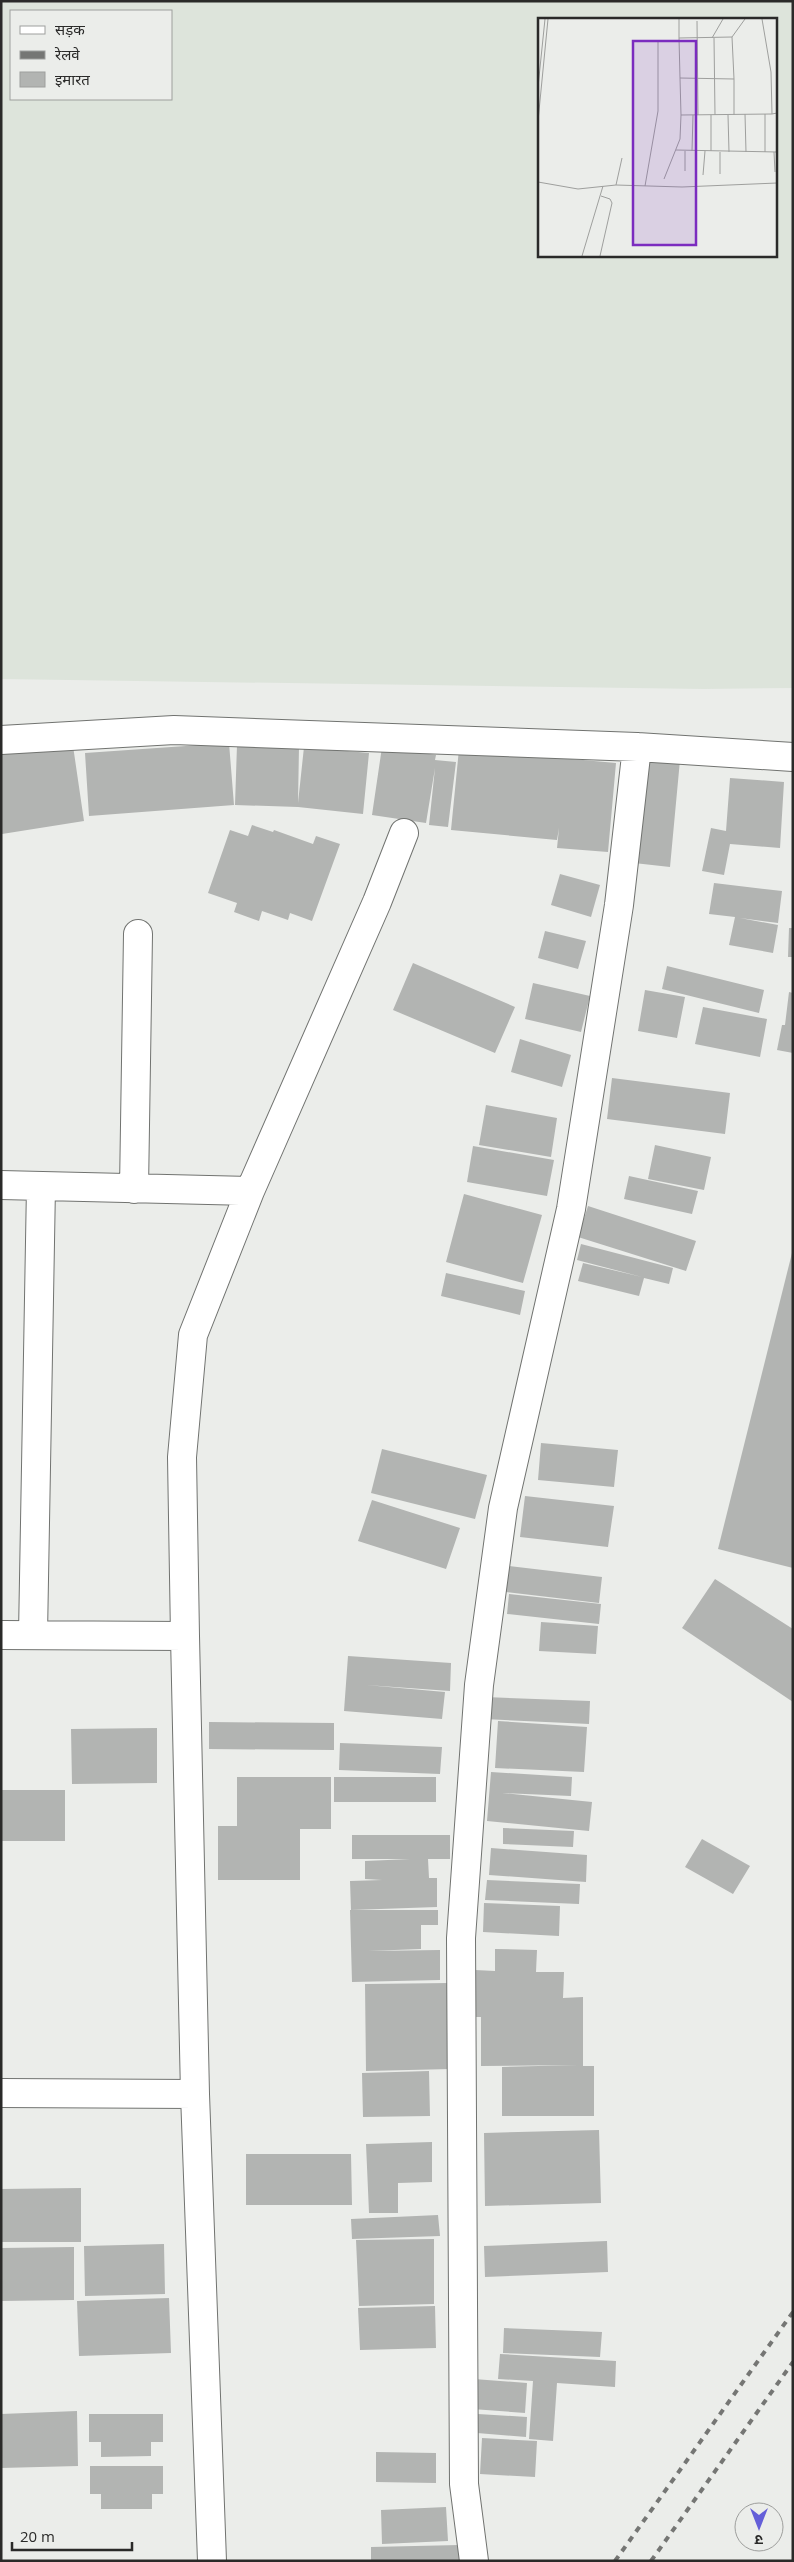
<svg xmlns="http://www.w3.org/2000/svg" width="794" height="2562" font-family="'Open Sans','Noto Sans Devanagari',sans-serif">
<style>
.built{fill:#dde4db;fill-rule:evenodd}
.building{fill:#b2b4b2}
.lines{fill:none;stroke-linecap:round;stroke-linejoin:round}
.street-casing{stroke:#717370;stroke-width:30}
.street{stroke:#fff;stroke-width:28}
.rail{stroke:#757674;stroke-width:4;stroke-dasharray:6 6;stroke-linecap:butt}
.inset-road{fill:none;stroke:#9e9f9d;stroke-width:1}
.view{fill:#7b2cbf;fill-opacity:0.15;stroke:#7b2cbf;stroke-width:2.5}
.inset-edge{fill:none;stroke:#2a2a29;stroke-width:2.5}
</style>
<rect width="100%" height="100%" fill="#ebedea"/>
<path class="built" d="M 1,1 L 793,1 L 793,688 L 704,689 L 1,679 ZM 11,11 L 171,11 L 171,99 L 11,99 ZM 539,19 L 775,19 L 775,255 L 539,255 Z"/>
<path class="building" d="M 72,739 L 84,821 L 2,834 L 1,750 Z
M 229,743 L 234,805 L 89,816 L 85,753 Z
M 237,745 L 299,747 L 298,803 L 304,747 L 369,753 L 363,814 L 298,807 L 235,805 Z
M 382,747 L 436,755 L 435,760 L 456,762 L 448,827 L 429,825 L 435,768 L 426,823 L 372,815 Z
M 459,749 L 616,763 L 608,852 L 557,848 L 559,828 L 557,840 L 451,830 Z
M 644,757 L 680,760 L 670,867 L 634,863 Z
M 730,778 L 784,782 L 780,848 L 730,844 L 724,875 L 702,871 L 711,828 L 726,831 Z
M 252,825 L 273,832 L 274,830 L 313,844 L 316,836 L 340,844 L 312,921 L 290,913 L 288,920 L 262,911 L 259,921 L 234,912 L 237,903 L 208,893 L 230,830 L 248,836 Z
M 560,874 L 600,885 L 591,917 L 551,905 Z
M 714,883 L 782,891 L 778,923 L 740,918 L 778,925 L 773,953 L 729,945 L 735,917 L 709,914 Z
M 789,928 L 793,928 L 793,957 L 788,957 Z
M 545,931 L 586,941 L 578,969 L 538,958 Z
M 413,963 L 515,1007 L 495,1053 L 393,1010 Z
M 667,966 L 764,990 L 759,1013 L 662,989 Z
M 533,983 L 590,996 L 581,1032 L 525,1019 Z
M 645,990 L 685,997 L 677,1038 L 638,1031 Z
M 789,992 L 793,993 L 793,1053 L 777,1050 L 782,1025 L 785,1025 Z
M 703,1007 L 767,1019 L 760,1057 L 695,1044 Z
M 520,1039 L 571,1055 L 562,1087 L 511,1072 Z
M 612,1078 L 730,1093 L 725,1134 L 607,1119 Z
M 486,1105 L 557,1118 L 551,1157 L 479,1145 Z
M 655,1145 L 711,1157 L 704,1190 L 648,1179 Z
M 473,1146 L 554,1160 L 547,1196 L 467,1182 Z
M 629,1176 L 698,1191 L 692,1214 L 624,1199 Z
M 464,1194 L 542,1215 L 523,1283 L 446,1262 Z
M 588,1206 L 696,1241 L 686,1271 L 578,1237 Z
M 581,1244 L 673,1268 L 669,1284 L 644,1278 L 639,1296 L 578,1281 L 583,1263 L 642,1277 L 577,1260 Z
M 792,1253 L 793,1253 L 793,1568 L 718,1549 Z
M 446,1273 L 525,1291 L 520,1315 L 441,1296 Z
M 541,1443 L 618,1450 L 614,1487 L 538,1480 Z
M 382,1449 L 487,1475 L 475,1519 L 371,1493 Z
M 525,1496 L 614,1506 L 608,1547 L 520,1537 Z
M 372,1500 L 460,1528 L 446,1569 L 358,1541 Z
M 509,1566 L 602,1577 L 599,1603 L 506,1592 Z
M 715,1579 L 793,1629 L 793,1702 L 682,1628 Z
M 509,1594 L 601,1604 L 599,1624 L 507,1614 Z
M 541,1622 L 598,1626 L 596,1654 L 539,1651 Z
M 348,1656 L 451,1663 L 450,1691 L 366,1685 L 445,1692 L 442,1719 L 344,1711 Z
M 485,1697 L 590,1701 L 589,1724 L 484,1719 Z
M 498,1721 L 587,1727 L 584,1772 L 495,1768 Z
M 209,1722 L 334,1723 L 334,1750 L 209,1749 Z
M 157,1728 L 157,1783 L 72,1784 L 71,1729 Z
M 340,1743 L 442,1747 L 440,1774 L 339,1770 Z
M 491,1772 L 572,1777 L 571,1796 L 502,1793 L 592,1802 L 589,1831 L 487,1821 Z
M 237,1777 L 331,1777 L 331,1829 L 300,1829 L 300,1880 L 218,1880 L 218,1826 L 237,1826 Z
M 334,1777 L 436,1777 L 436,1802 L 334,1802 Z
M 1,1790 L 65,1790 L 65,1841 L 1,1841 Z
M 503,1828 L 574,1831 L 573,1847 L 503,1844 Z
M 352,1835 L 450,1835 L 450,1859 L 428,1859 L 429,1878 L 437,1878 L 437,1907 L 351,1910 L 350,1881 L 382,1880 L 365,1879 L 365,1861 L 410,1859 L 352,1859 Z
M 702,1839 L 750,1866 L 733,1894 L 685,1867 Z
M 491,1848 L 587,1855 L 586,1882 L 489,1875 Z
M 487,1880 L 580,1884 L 579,1904 L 485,1900 Z
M 484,1903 L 560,1906 L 559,1936 L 483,1932 Z
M 350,1910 L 438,1910 L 438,1925 L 421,1925 L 421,1949 L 368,1951 L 440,1950 L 440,1980 L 352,1982 Z
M 495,1949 L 537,1950 L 536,1972 L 564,1972 L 563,1998 L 583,1997 L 583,2066 L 594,2066 L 594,2116 L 502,2116 L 502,2067 L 579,2065 L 481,2066 L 481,2017 L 474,2017 L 475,1970 L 495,1971 Z
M 449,1983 L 451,2069 L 366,2071 L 365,1984 Z
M 429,2071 L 430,2116 L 363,2117 L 362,2073 Z
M 599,2130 L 601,2203 L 485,2206 L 484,2133 Z
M 432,2142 L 432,2182 L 398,2183 L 398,2213 L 369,2213 L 366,2144 Z
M 246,2154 L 351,2154 L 352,2205 L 246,2205 Z
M 81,2188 L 81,2242 L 1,2242 L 1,2189 Z
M 438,2215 L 440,2236 L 352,2239 L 351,2219 Z
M 434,2239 L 434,2304 L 359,2306 L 356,2240 Z
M 607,2241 L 608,2272 L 485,2277 L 484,2246 Z
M 164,2244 L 165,2294 L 85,2296 L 84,2246 Z
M 74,2247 L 74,2300 L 1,2301 L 1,2248 Z
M 169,2298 L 171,2353 L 79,2356 L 77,2301 Z
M 435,2306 L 436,2348 L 360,2350 L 358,2308 Z
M 504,2328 L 602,2332 L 600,2357 L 503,2353 Z
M 500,2354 L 616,2361 L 615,2387 L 557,2383 L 553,2441 L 529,2439 L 533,2381 L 498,2379 Z
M 474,2379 L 527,2383 L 525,2413 L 472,2409 Z
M 77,2411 L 78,2466 L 1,2468 L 1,2414 Z
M 89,2414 L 163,2414 L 163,2442 L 151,2442 L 151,2456 L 101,2457 L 101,2442 L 89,2442 Z
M 478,2414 L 527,2417 L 526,2437 L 477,2433 Z
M 482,2438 L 537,2441 L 535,2477 L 480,2474 Z
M 376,2452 L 436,2453 L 436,2483 L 376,2482 Z
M 90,2466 L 163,2466 L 163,2494 L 152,2494 L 152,2509 L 101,2509 L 101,2494 L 90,2494 Z
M 446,2507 L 448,2541 L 382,2544 L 381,2510 Z
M 459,2545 L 460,2561 L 371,2561 L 371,2547 Z"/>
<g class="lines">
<defs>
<path id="street" d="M 1,740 L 174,730 L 637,747 L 793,757
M 1,1185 L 250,1191
M 134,1189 L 138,934
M 1,1635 L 185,1636 L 182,1457 L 193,1335 L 250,1191 L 377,902 L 404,833
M 33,1635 L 41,1186
M 185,1636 L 195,2094 L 212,2561
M 1,2093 L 195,2094
M 474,2561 L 464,2484 L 461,1938 L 479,1685 L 503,1508 L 571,1209 L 619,905 L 637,747"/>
</defs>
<use href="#street" class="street-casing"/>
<use href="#street" class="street"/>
<path class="rail" d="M 615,2561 L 793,2312
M 651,2561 L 793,2362"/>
</g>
<g transform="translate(538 18)">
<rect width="239" height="239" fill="#ebedea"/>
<path class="inset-road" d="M 224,1 L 233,54 L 234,96 L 239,95M 159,3 L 160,97M 194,19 L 207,1M 141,20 L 141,1M 174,20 L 185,1M 176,20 L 177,97M 142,60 L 141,20 L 194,19 L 196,61 L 142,60 L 143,97M 196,61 L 196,97M 0,69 L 7,1M 207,96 L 208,134M 173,97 L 173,133M 190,97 L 191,134M 0,103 L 10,1M 138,132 L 239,134M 154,133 L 155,97M 182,134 L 182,156M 227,134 L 227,96M 236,134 L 237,154M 147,153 L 147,133M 165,157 L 167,133M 126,161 L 142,121 L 143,97 L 234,96M 0,164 L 40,171 L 78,167 L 144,169 L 239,165M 78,167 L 84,140M 107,168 L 120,93 L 120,23M 44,238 L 65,168M 62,238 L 74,185 L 72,181 L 63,178"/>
<path class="view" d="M 95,23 L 158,23 L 158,227 L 95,227 Z"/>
<rect width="239" height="239" class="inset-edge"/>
</g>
<rect width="794" height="2562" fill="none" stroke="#2a2a29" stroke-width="5"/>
<rect x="10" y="10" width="162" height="90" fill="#ebedea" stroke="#9e9f9d"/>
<rect x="20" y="26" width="25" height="8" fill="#ffffff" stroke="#9e9f9d"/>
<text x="55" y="35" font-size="15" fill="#2a2a29">सड़क</text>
<rect x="20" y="51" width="25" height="8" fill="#757674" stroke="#9e9f9d"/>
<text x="55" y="60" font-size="15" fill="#2a2a29">रेलवे</text>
<rect x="20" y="72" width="25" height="15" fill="#b2b4b2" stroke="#9e9f9d"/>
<text x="55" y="85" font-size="15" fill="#2a2a29">इमारत</text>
<g transform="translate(759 2527) rotate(180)"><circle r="24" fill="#ebedea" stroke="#9e9f9d"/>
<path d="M0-4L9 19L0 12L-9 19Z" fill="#645fd8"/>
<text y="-8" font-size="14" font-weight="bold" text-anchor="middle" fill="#2a2a29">उ</text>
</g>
<path d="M12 2542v8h120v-8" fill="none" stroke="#2a2a29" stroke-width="2.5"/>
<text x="20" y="2542" font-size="15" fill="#2a2a29" stroke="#ebedea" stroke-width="4" paint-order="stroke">20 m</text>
</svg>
